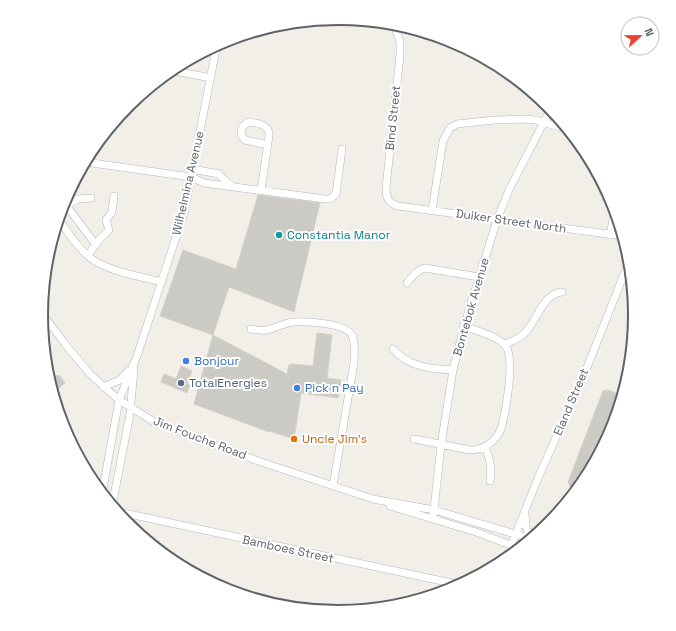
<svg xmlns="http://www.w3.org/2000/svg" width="676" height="631" font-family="'Space Grotesk',sans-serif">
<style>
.building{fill:#cccac5;stroke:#d6d1c6}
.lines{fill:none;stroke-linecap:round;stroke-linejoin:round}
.minor-casing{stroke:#b5b8bc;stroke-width:8}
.minor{stroke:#fff;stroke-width:7}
.culture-dot{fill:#0f9aa8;stroke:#fff;stroke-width:1.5}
.shop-dot{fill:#3f7fe0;stroke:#fff;stroke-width:1.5}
.service-dot{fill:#5c6f8a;stroke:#fff;stroke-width:1.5}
.food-dot{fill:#e8710a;stroke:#fff;stroke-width:1.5}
.labels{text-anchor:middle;stroke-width:4;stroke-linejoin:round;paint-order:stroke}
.street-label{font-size:12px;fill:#5f6368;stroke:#fff}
.culture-label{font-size:12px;fill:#0d838f;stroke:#fff;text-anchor:start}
.shop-label{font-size:12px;fill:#366cbe;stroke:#fff;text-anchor:start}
.service-label{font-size:12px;fill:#4e5e75;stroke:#fff;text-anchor:start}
.food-label{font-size:12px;fill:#c56008;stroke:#fff;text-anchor:start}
.rim{fill:none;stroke:#5f6368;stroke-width:2}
</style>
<rect width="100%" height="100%" fill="#f1efe8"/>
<path class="building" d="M 258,195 L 320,203 L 294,312 L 229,287 L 213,335 L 160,316 L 183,250 L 236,269 Z
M 317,333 L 332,335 L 327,378 L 341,380 L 338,398 L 301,393 L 294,439 L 269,431 L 269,432 L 194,404 L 213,335 L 287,374 L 289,365 L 292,364 L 313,366 Z
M 181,366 L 192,371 L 187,384 L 190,385 L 187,393 L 161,382 L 164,374 L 176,379 Z
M 49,369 L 54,375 L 60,376 L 65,383 L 53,393 L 46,373 L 46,371 Z
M 608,390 L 623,396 L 613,430 L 585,481 L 574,495 L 568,482 L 603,391 Z"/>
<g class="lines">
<defs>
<path id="minor" d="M 394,24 L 400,42 L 400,55 L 387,178 C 386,190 383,202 398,206 L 623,236
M 170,70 L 211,78
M 85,162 L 191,177 L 204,183 L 325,199 L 330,199 L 336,194 L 342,149
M 192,169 L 219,174 L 225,181 L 231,185
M 261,190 L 269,136 C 270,124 257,123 248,122 L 242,127 L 241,135 L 245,140 L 268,145
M 63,201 L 96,245
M 66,205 L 78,199 L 91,198
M 432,210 L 443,141 L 450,128 L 457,124 L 495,120 L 524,119 L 535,120 L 568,129
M 58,218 C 68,232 78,249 92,259 C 108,271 142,277 162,282
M 610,235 L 615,210
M 88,255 L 99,240 L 109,230 L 106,220 L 112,212 L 114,196
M 407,283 C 412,276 417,270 425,268 L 479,277
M 41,312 L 65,344 L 91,375 L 119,400 L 156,423 L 258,461 L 373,499 L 434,510 L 532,539
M 251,329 C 256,330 262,331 267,330 C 276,328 284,323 293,322 C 306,321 345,323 352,335 C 356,344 354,354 354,363 L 333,486
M 505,344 C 512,341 519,339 525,333 C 537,321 542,294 562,292
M 393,349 C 408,367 431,369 453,370
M 103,387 L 120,380 L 128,371
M 414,439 L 470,450 C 484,450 495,442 501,429 C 505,414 517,355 504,344 C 494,335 477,331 464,326
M 485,447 C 490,459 492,468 490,481
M 102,494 L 119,400 L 137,356 L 184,213 L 217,44
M 112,506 L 130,414 L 134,369
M 390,506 L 476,532 L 521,549
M 115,511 L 461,585
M 525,514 L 526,527 L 531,539
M 433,519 L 441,445 L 453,370 L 464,326 L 497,220 L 509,190 L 551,108
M 511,546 L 538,478 L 586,370 L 630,259"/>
</defs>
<use href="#minor" class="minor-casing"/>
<use href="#minor" class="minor"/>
</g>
<circle class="culture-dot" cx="279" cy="235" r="4"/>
<g class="shop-dot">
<circle cx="186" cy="361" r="4"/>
<circle cx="297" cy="388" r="4"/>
</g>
<circle class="service-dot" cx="181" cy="383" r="4"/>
<circle class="food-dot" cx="294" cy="439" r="4"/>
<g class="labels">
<g class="street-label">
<text transform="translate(393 118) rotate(-84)" y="4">Bind Street</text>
<text transform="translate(188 183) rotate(-77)" y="4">Wilhelmina Avenue</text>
<text transform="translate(511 221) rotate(8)" y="4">Duiker Street North</text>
<text transform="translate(471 307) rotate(-74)" y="4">Bontebok Avenue</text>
<text transform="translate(571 402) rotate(-67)" y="4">Eland Street</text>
<text transform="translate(200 438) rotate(21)" y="4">Jim Fouche Road</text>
<text transform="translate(288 549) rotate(12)" y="4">Bamboes Street</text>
</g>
<g class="culture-label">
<text x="287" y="239">Constantia Manor</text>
</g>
<g class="shop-label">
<text x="194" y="365">Bonjour</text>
<text x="305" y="392">Pick n Pay</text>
</g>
<g class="service-label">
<text x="189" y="387">TotalEnergies</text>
</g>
<g class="food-label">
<text x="302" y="443">Uncle Jim's</text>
</g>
</g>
<path d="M0 0H676V631H0ZM48 315a290 290 0 1 1 580 0a290 290 0 1 1-580 0Z" fill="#fff" fill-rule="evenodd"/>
<path class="rim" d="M48 315a290 290 0 1 1 580 0a290 290 0 1 1-580 0Z"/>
<g transform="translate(640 36) rotate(68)"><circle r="19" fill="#ffffff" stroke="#bfc1c3"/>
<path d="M0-3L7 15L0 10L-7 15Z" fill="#ea4335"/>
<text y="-6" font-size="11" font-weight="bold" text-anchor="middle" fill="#5f6368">N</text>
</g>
</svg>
